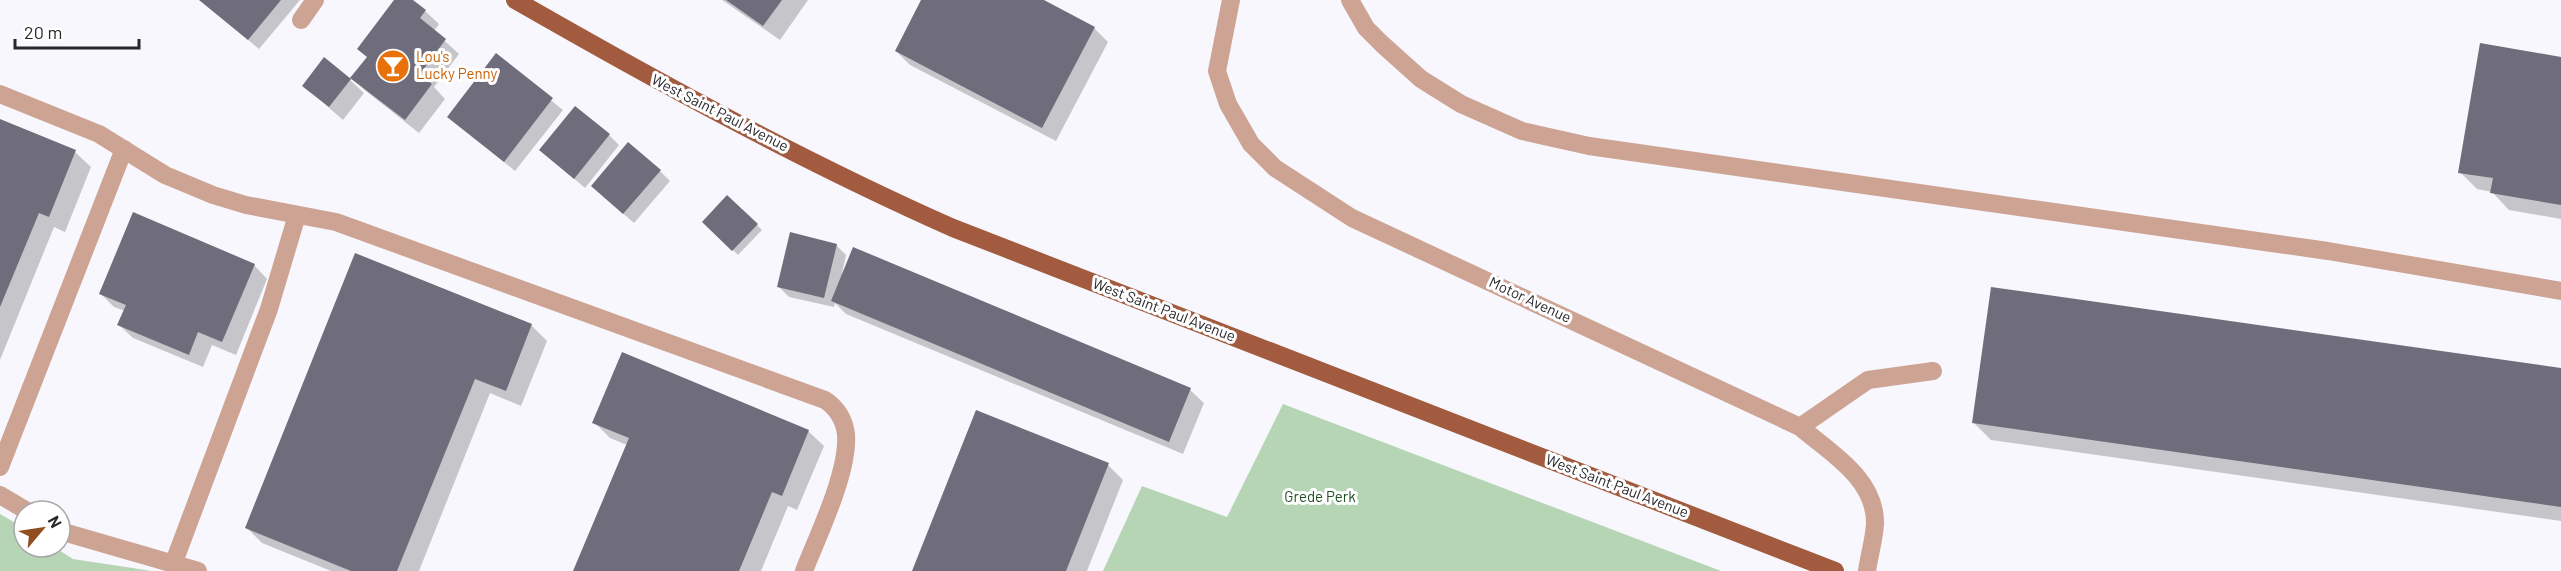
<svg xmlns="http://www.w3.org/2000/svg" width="2561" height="571" font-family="Barlow,sans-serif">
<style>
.green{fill:#b6d5b4}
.shadow{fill:#0003}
.building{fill:#6f6d7b}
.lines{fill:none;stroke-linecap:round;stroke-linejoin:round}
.minor{stroke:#cda393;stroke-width:18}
.major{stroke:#a25b3e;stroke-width:18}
.labels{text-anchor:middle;stroke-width:6;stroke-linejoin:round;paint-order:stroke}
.food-label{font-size:15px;fill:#c56008;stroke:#fff;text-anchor:start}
.street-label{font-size:15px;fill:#27272c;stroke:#fff}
.park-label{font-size:15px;fill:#1f4e20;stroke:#fff}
</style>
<rect width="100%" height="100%" fill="#f7f7fd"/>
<path class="green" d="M 1283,404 L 1721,571 L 1103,571 L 1142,486 L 1227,517 Z
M 0,514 L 24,528 L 24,547 L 54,547 L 73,559 L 152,571 L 0,571 Z"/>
<path class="shadow" d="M 200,0 L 300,0 L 259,49 Z
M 396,0 L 411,0 L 425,11 L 439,24 L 434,31 L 459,54 L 434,87 L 445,99 L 419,133 L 366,91 L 352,78 L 368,58 Z
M 722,0 L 808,0 L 780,40 Z
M 923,0 L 1041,0 L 1094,28 L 1108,42 L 1056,141 L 910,65 L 896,51 Z
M 496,56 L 563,110 L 515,171 L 449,117 Z
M 2561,58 L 2561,219 L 2509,210 L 2492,192 L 2477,189 L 2460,172 Z
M 350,80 L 364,93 L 343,120 L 304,86 Z
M 0,121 L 75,152 L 91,167 L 65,232 L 54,227 L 0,360 Z
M 609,135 L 619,145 L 585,188 L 541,150 Z
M 660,171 L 670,181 L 634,223 L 603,196 Z
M 728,197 L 762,230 L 738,255 L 704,222 Z
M 836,245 L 846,255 L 842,273 L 844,274 L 854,249 L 1190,390 L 1204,403 L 1183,454 L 846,314 L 835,303 L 834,307 L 789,297 L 778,286 Z
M 254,265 L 267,279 L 236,355 L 212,345 L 203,367 L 133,338 L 119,325 L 125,311 L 114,307 L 100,293 Z
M 531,325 L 547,341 L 521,406 L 490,393 L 419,571 L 331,571 L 262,543 L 247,528 Z
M 2561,370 L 2561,521 L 1991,440 L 1974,423 Z
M 594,422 L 808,431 L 824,446 L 797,510 L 788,506 L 761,571 L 575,571 L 627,445 L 610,438 Z
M 1108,465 L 1123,480 L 1087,571 L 914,571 Z"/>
<path class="building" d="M 199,0 L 281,0 L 248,40 Z
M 394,0 L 413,0 L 426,10 L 420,18 L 446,39 L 420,74 L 432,84 L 405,120 L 350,78 L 367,57 L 357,49 Z
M 726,0 L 782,0 L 763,26 Z
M 921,0 L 1044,0 L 1095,27 L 1042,128 L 895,51 Z
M 2480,43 L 2561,57 L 2561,205 L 2490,193 L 2493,178 L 2458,173 Z
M 496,53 L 553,98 L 504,162 L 447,117 Z
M 324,57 L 351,79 L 329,107 L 302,86 Z
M 575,106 L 610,134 L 574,179 L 539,150 Z
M 0,119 L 76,150 L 49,217 L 39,213 L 0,307 Z
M 628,142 L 661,170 L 623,214 L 591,186 Z
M 727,195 L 758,224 L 732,251 L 702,222 Z
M 133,212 L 255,264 L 222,342 L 198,332 L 189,355 L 117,325 L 126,305 L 99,294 Z
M 790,232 L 837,244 L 824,298 L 777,287 Z
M 853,247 L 1191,388 L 1169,442 L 831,301 Z
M 355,253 L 532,324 L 506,391 L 475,379 L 397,571 L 351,571 L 245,528 Z
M 1991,287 L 2561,368 L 2561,507 L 1972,423 Z
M 622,352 L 809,430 L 782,496 L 772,492 L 739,571 L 573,571 L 629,438 L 592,423 Z
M 976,410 L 1109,463 L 1066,571 L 912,571 Z"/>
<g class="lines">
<path class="minor" d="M 1231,0 L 1217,71 L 1228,104 L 1251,144 L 1275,168 L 1352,218 L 1800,427 C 1831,453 1876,479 1875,524 C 1874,540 1869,556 1867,571
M 1350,0 L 1366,28 L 1382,44 L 1421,79 L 1461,104 L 1522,131 L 1589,146 L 2328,251 L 2561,291
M 301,20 L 315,0
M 0,94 L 99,134 L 165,175 L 213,195 L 246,205 L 336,222 L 825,400 C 837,408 844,419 846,434 C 849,472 818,535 804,571
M 1800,427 L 1868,380 L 1933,371
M 0,467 L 124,149
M 0,495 L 27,511
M 60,531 L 198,571
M 174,562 L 269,309 L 297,215"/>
<path class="major" d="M 515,0 C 658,82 802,161 953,228 L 1835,571"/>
</g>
<defs>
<symbol id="bar-disc" viewBox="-11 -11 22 22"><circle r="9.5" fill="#e8710a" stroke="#fff"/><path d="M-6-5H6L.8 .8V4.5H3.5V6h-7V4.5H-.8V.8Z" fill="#fff"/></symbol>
</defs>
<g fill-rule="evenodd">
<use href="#bar-disc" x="374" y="47" width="38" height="38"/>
</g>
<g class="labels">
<g class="food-label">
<text x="416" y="62">Lou's<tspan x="416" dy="17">Lucky Penny</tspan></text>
</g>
<g class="street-label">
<text transform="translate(720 113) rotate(27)" y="5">West Saint Paul Avenue</text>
<text transform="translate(1530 300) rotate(25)" y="5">Motor Avenue</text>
<text transform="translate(1164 310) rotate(21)" y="5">West Saint Paul Avenue</text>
<text transform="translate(1617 486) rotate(21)" y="5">West Saint Paul Avenue</text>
</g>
<g class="park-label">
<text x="1320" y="502">Grede Perk</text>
</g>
</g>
<g transform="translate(42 529) rotate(61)"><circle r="28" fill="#ffffff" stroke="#a9a9ab" stroke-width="1.5"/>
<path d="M0-4.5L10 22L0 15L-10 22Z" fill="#914e20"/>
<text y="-9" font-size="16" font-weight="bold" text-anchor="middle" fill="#27272c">N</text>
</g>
<path d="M15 39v9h124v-9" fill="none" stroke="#27272c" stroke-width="3"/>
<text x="24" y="39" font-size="18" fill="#27272c" stroke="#ffffff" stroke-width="4.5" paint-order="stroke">20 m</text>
</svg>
